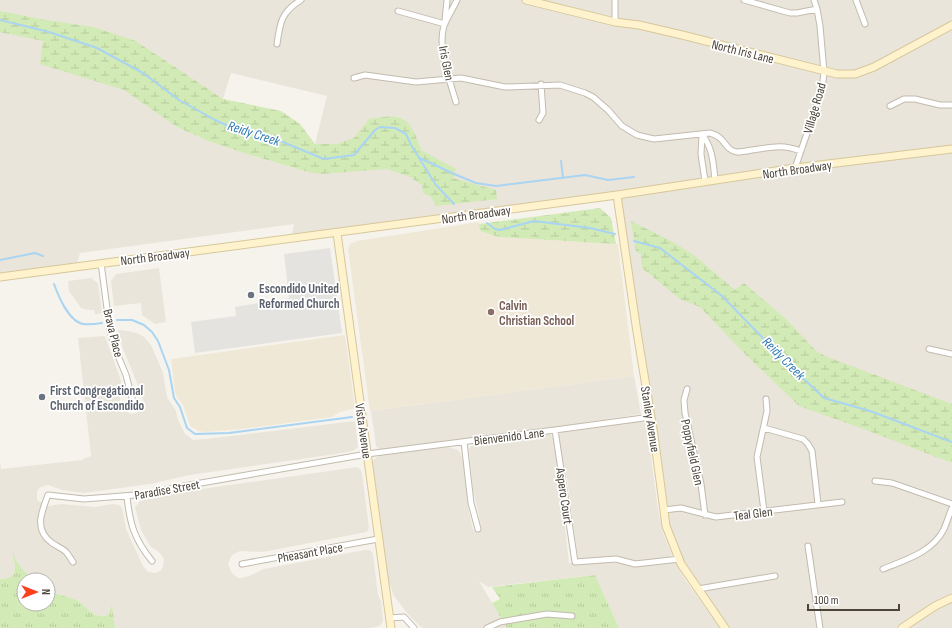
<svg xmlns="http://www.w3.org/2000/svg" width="952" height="628" font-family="'Sofia Sans Condensed',sans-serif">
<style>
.residential{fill:#eae5da;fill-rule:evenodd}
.education{fill:#efe8d6}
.grass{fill:url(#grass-tufts)}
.wetland{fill:url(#wetland-marsh)}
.parking{fill:#e5e3e0}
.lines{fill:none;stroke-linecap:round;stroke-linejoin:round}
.stream{stroke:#a9d4f2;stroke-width:2}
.street-casing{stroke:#c2bbae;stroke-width:7}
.secondary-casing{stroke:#d6c79b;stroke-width:9}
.street{stroke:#fff;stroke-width:5}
.secondary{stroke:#fff3cd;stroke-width:7}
.worship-dot{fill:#6b7280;stroke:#fff;stroke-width:1.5}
.education-dot{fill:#8d6e63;stroke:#fff;stroke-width:1.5}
.labels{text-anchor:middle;stroke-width:3.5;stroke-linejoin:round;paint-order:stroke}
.street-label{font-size:13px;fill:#4b4439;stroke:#fff}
.worship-label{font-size:13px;font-weight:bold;fill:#5b616d;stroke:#fff;text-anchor:start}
.education-label{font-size:13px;font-weight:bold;fill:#785e54;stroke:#fff;text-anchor:start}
.water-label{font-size:14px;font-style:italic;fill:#2e7ab2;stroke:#fff}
</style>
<defs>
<pattern id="grass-tufts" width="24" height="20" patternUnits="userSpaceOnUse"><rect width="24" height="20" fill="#d2eab5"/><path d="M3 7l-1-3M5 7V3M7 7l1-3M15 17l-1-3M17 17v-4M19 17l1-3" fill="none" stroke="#b6ca9c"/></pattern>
<pattern id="wetland-marsh" width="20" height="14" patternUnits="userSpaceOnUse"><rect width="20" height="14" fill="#d2eab5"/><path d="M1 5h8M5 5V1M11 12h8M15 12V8" fill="none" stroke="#b6ca9c"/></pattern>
</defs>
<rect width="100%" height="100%" fill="#f6f3ec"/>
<path class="residential" d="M 0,0 L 952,0 L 952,628 L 725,628 L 698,589 L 666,526 L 617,195 L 291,239 L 294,224 L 80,253 L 76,267 L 0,277 ZM 136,41 L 223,99 L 231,73 L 327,96 L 308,172 L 247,154 L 208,141 L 177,127 L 125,90 Z
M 159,268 L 166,322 L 155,324 L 142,315 L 141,303 L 114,306 L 111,281 L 116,274 Z
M 91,278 L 98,283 L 102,313 L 95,314 L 94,310 L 87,310 L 81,308 L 69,291 L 68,281 Z
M 118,330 L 128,331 L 137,333 L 144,337 L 151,345 L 163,373 L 167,397 L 176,411 L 178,420 L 185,434 L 193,440 L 206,439 L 355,421 L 358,447 L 353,451 L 336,454 L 190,475 L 150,484 L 84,493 L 62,490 L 48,485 L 44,486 L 39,488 L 37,492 L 37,500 L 45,505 L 49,506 L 61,504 L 95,507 L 113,504 L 119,505 L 122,508 L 126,529 L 143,566 L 148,572 L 155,573 L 160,571 L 163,567 L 164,559 L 160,553 L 150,546 L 141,530 L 135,507 L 140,501 L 188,491 L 357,467 L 359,468 L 362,473 L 369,528 L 367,532 L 263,552 L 240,551 L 232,555 L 228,564 L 232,573 L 238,578 L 242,578 L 249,576 L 264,569 L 365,550 L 370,550 L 373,554 L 378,595 L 381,601 L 383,621 L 380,626 L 371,628 L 115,628 L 112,607 L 109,613 L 106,616 L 95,615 L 77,600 L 49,591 L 48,580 L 35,580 L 19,566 L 13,554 L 15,566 L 14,574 L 9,578 L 0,579 L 0,460 L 1,469 L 82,460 L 83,459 L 91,456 L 78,338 L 105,336 L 121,381 L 120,401 L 121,408 L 126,412 L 131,414 L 136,413 L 142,408 L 144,404 L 142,395 L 123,349 Z
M 634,376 L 641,414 L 526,432 L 382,450 L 379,449 L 376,446 L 371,411 Z
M 627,422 L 641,422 L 645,423 L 647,425 L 658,509 L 663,533 L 672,555 L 669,557 L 643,561 L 578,560 L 567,478 L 565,478 L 558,435 L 560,433 Z
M 550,434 L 555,439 L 569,563 L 675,562 L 686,581 L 720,628 L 619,628 L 595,575 L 488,587 L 479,581 L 507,628 L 422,628 L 407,613 L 394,596 L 388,580 L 372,461 L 380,455 L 448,447 L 458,450 L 460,453 L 464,463 L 468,507 L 473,530 L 482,530 L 473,489 L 469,448 L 472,446 Z"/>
<path class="education" d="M 479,222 L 480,231 L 499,237 L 618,244 L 634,376 L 370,411 L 348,249 L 350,244 L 357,241 Z
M 345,335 L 355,408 L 340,412 L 332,417 L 242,429 L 205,432 L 198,431 L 190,426 L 183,405 L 177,397 L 175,392 L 171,359 Z"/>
<path class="grass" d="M 12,549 C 16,565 23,570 35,580 L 24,580 L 24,604 L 48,604 L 48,591 L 77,600 L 95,615 L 106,616 L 109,613 L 112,605 L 115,628 L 0,628 L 0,579 L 9,578 L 14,574 L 15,566 Z
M 595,575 L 619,628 L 507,628 L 492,603 L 500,599 L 492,587 Z"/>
<path class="wetland" d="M 0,11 L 46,20 L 93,27 L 136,41 L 223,99 L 281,111 L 300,124 L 315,144 L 337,144 L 354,138 L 369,119 C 405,112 410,118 421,150 L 456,169 L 453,178 L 496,190 L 497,199 L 436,206 L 431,197 L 423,193 L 422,185 L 410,177 L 387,169 L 321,174 L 308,172 L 247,154 L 208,141 L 177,127 L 124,90 L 40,64 L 43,41 L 0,32 Z
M 600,208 L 611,218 L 616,244 L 499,237 L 480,231 L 479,224 Z
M 631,221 L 673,242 L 695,256 L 735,290 L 744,283 L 786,319 L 815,350 L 825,356 L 952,404 L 952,463 L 869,431 L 799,406 L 745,354 L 700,307 L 680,299 L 642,268 L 641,254 L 636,252 Z"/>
<path class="parking" d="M 330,248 L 342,333 L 195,353 L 191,322 L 236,316 L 235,307 L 289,298 L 284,254 Z"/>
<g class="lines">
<path class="stream" d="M 0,20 L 49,32 L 97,48 L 143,73 L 179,100 L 215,120 L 237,130 L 263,134 L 324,159 L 354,155 L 375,130 L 380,127 L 395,128 L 406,134 L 411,145 L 436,185 L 454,204
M 420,158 L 454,174 L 476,183 L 496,186 L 585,175 L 608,180 L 634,177
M 561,161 L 563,178
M 487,223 L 495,229 L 500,230 L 534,221 L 590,228 L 615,234
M 634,241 L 660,248 L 722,296 L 788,364 L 824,398 L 870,411 L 952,442
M 0,260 L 35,253 L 43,256
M 54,284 C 58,295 69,322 83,324 C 89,325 96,324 102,323
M 117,320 L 132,320 L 144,325 L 152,332 L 158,341 L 169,370 L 174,398 L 180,407 L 187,428 L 195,434 L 229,433 L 352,417"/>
<defs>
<path id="street" d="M 615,0 L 615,22
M 744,0 L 790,13 L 797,13 L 817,9
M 856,0 L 865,24
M 398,11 L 445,24
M 445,21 L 447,0
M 277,44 C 280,23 281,12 301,0
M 354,78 L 365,75 L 416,82 L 461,78 L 505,87 L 560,85 L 585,93 L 593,97 L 608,110 L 622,126 L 637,135 L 654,139 L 710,133 C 726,137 724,150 737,152 C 741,152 747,151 752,150 C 773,147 781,144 801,151
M 456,102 C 450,81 437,48 444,26 C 447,17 453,9 457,0
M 890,106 L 904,99 L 915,99 L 940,105 L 952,105
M 539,120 L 543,113 L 541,84
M 702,134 C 713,149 713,162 715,180
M 702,134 L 701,154 L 705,181
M 795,168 L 822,90 L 824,72 L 820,26 L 817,9 L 814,0
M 101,263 L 110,331 L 116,351 L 126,375 L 133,402
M 929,349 L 952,354
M 687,389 L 684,400 L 685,413 L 701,484 L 705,515
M 764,428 L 803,439 L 808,444 L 812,451 L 818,504
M 555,430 L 575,562 L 616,559 L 635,564 L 680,559
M 464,442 L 471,503 L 478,529
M 875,481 L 892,483 L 952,504
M 127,497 C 130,524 134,539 152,561
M 664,510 L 681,508 L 716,517 L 842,502
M 764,511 L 757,457 L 767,411 L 766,399
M 808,546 L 820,628
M 73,562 C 71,559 68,554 66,552 C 62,548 56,546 52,543 C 34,530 41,513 48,495 L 84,499 L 147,494 L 184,486 L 367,454 L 555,430 L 651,417
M 242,564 L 378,539
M 883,569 C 905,560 933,552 944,529 C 947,522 949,515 952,508
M 698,589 L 775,576
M 389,618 L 404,617 L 414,628
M 487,628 L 500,622 L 547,614 L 572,616"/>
<path id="secondary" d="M 526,0 L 615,22 L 639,25 L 682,35 L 837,74 L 855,74 L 874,67 L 952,25
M 617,195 L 637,332 L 654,435 L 666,526 L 681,564 L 725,628
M 337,233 L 391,628
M 0,277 L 617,195 L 795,168 L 952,149
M 902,628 L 935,606 L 952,598"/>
</defs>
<use href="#street" class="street-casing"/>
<use href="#secondary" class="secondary-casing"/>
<use href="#street" class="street"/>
<use href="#secondary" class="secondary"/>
</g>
<g class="worship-dot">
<circle cx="251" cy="295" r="4"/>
<circle cx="42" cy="397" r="4"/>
</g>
<circle class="education-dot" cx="491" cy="312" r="4"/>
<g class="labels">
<g class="street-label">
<text transform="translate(743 51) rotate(14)" y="5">North Iris Lane</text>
<text transform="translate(447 63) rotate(79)" y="5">Iris Glen</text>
<text transform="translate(814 108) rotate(-74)" y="5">Village Road</text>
<text transform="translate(797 169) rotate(-8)" y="5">North Broadway</text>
<text transform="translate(476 214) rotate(-8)" y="5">North Broadway</text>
<text transform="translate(155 256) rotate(-7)" y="5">North Broadway</text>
<text transform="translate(114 333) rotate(76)" y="5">Brava Place</text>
<text transform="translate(651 419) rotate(81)" y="5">Stanley Avenue</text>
<text transform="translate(364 431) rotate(82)" y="5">Vista Avenue</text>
<text transform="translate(509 436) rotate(-7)" y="5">Bienvenido Lane</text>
<text transform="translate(693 452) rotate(78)" y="5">Poppyfield Glen</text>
<text transform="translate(167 489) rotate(-10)" y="5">Paradise Street</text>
<text transform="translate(565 496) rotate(82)" y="5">Aspero Court</text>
<text transform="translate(753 513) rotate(-7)" y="5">Teal Glen</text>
<text transform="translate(310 552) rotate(-10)" y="5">Pheasant Place</text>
</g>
<g class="worship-label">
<text x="259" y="293">Escondido United<tspan x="259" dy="15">Reformed Church</tspan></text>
<text x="50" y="395">First Congregational<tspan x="50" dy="15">Church of Escondido</tspan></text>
</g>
<g class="education-label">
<text x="499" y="310">Calvin<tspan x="499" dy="15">Christian School</tspan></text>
</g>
<g class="water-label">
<text transform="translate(254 133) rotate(18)" y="5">Reidy Creek</text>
<text transform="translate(784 358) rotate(45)" y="5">Reidy Creek</text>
</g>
</g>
<g transform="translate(36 592) rotate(90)"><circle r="19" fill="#ffffff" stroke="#b7b4b0"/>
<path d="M0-3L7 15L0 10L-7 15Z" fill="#fc3f1d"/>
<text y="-6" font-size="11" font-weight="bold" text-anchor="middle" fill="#4b4439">N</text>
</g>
<path d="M808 604v6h91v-6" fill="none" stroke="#4b4439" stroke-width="2"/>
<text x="814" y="604" font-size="12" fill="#4b4439" stroke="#ffffff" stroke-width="3" paint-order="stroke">100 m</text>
</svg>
